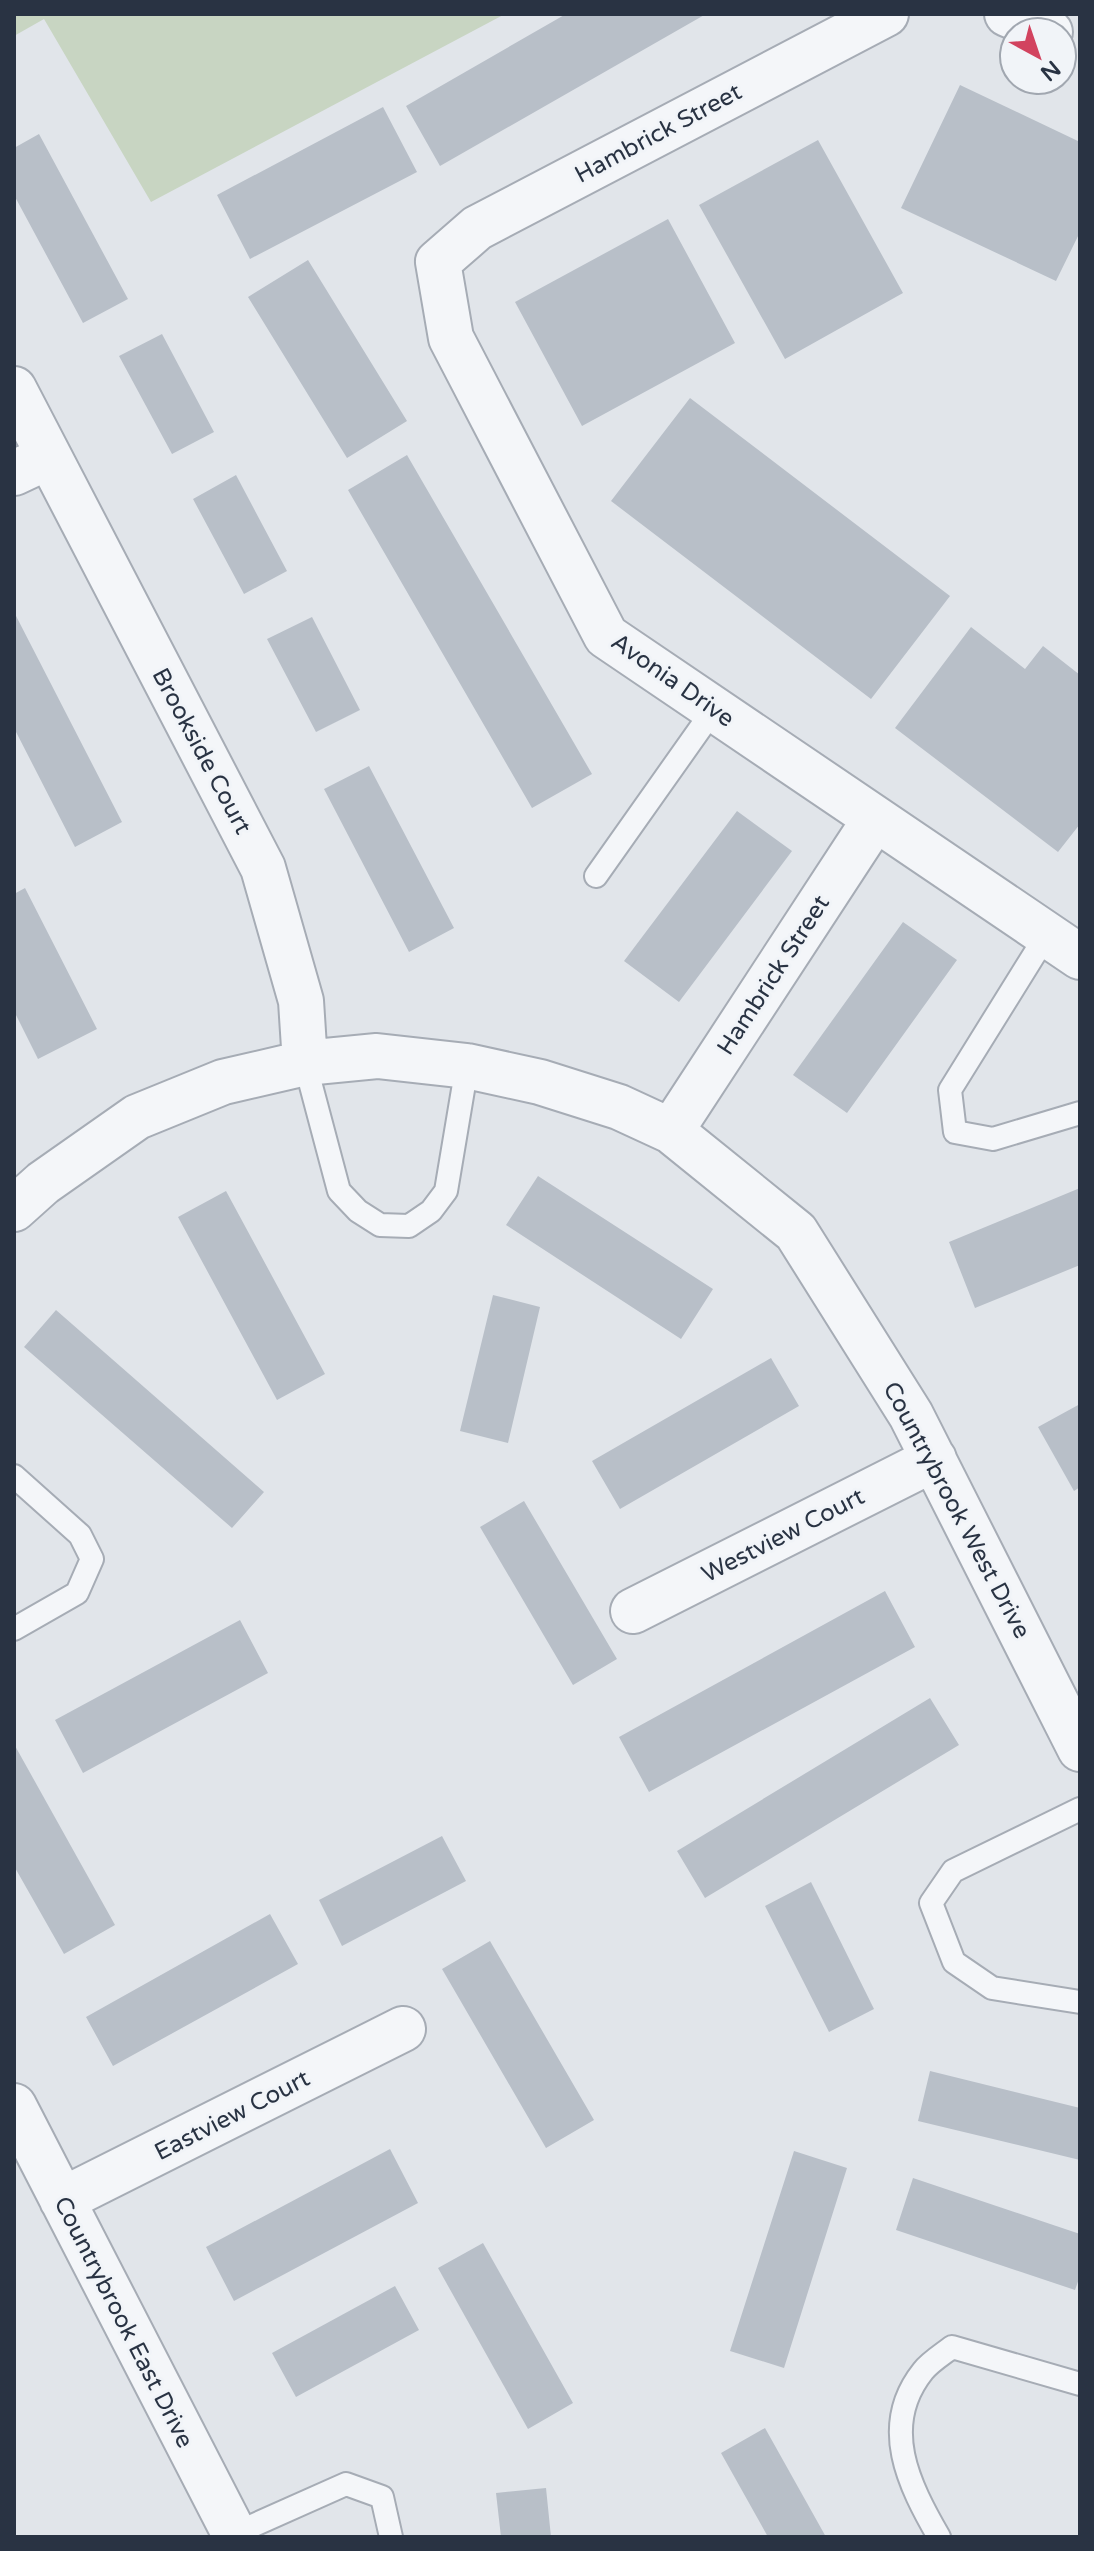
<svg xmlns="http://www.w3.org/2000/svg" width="1094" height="2551" font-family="'Varela Round',sans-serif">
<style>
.green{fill:#c8d5c2}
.building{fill:#b8bfc8}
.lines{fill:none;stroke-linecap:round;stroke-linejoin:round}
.lane-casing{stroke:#a6acb5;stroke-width:26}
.street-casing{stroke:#a6acb5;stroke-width:48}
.lane{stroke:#f4f6f9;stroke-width:22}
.street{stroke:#f4f6f9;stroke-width:44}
.labels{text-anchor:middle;stroke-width:6;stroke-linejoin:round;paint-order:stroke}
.street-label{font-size:24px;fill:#293343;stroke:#f1f4f8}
</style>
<rect width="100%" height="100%" fill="#e1e5ea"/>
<path class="green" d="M 14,14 L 505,14 L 151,202 L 44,19 L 14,36 Z"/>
<path class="building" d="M 566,14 L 706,14 L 440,166 L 406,106 Z
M 960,85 L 1080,142 L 1080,232 L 1056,281 L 901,208 Z
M 383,107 L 417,172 L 250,259 L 217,195 Z
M 39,134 L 128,299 L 83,323 L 14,195 L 14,148 Z
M 818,140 L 903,293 L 785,359 L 699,205 Z
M 668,219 L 735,343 L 582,426 L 515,302 Z
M 308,260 L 407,421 L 347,458 L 248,297 Z
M 162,334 L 214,432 L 172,454 L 119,356 Z
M 690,398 L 950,596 L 871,699 L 611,501 Z
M 407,455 L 592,774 L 532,808 L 348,490 Z
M 236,475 L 287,571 L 244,594 L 193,499 Z
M 14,612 L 122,822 L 75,847 L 14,728 Z
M 312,617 L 360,710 L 316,732 L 267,639 Z
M 971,627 L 1025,669 L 1043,646 L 1080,675 L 1080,824 L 1058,852 L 895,728 Z
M 369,766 L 454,928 L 409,952 L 324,789 Z
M 737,811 L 792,851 L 679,1002 L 624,961 Z
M 25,888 L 97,1029 L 38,1059 L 14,1011 L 14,894 Z
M 903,922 L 957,960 L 847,1113 L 793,1075 Z
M 538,1176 L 713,1289 L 681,1339 L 506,1225 Z
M 1080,1188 L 1080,1265 L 975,1308 L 949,1242 Z
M 226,1191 L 325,1374 L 277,1400 L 178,1217 Z
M 493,1295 L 540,1307 L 508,1443 L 460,1431 Z
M 56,1310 L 264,1492 L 232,1528 L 24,1347 Z
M 771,1358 L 799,1406 L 620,1509 L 592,1461 Z
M 1080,1404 L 1080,1487 L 1074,1491 L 1038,1427 Z
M 524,1501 L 617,1659 L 573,1685 L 480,1527 Z
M 885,1591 L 915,1647 L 649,1792 L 619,1737 Z
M 240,1620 L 268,1673 L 83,1773 L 55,1720 Z
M 930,1698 L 959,1745 L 705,1898 L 677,1851 Z
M 14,1744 L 115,1925 L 64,1954 L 14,1866 Z
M 442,1836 L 466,1881 L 342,1946 L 319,1900 Z
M 811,1882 L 874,2009 L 829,2032 L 765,1906 Z
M 270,1914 L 298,1964 L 113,2066 L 86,2017 Z
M 490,1941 L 594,2120 L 546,2148 L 442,1969 Z
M 930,2071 L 1080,2108 L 1080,2160 L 918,2121 Z
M 390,2149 L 418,2203 L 234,2301 L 206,2247 Z
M 794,2151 L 847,2168 L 784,2368 L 730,2351 Z
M 913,2178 L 1080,2234 L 1080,2276 L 1075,2290 L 896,2230 Z
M 483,2243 L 573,2403 L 528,2429 L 438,2268 Z
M 395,2286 L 419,2330 L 296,2397 L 272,2353 Z
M 765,2428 L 826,2537 L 768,2537 L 721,2453 Z
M 546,2488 L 551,2537 L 501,2537 L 496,2493 Z"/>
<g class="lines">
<defs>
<path id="lane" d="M 596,876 L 714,709
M 1047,934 L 950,1090 L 955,1132 L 993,1139 L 1080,1113
M 305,1063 L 339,1191 L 358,1211 L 380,1225 L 409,1226 L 431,1211 L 446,1191 L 467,1066
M 14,1476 L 80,1535 L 92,1559 L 77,1593 L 14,1629
M 1080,1809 L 953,1871 L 931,1903 L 954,1962 L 992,1988 L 1080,2002
M 234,2534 L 346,2484 L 382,2497 L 391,2537
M 939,2537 C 909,2485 879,2426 923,2371 C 930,2362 943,2354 952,2347 L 1080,2384"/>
<path id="street" d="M 886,14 L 477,228 L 438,262 L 451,338 L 606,636 L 1080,957
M 1007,14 L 1050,32
M 14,389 L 263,868 L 301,1001 L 305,1063
M 14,473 L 48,457
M 671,1131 L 875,819
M 14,1209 L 43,1183 L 137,1117 L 223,1082 L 305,1063 L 377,1056 L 467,1066 L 540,1082 L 619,1107 L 671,1131 L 796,1232 L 911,1415 L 1080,1749
M 633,1611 L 934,1459
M 14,2106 L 236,2537
M 62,2200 L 403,2029"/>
</defs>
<use href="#lane" class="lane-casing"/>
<use href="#street" class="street-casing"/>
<use href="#lane" class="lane"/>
<use href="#street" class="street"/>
</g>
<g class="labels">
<g class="street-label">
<text transform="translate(658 133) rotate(-28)" y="8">Hambrick Street</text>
<text transform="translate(673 680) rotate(35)" y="8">Avonia Drive</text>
<text transform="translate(202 751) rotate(62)" y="8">Brookside Court</text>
<text transform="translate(773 975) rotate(-57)" y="8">Hambrick Street</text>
<text transform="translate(957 1510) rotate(62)" y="8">Countrybrook West Drive</text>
<text transform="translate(783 1535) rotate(-27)" y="8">Westview Court</text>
<text transform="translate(232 2115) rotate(-27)" y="8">Eastview Court</text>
<text transform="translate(124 2322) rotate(63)" y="8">Countrybrook East Drive</text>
</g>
</g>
<rect width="1094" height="2551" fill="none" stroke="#293343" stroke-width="32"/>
<g transform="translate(1038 56) rotate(140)"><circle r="38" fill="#f1f4f8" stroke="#a1a7b0" stroke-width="2"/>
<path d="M0-6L14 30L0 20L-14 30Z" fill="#d2435f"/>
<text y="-12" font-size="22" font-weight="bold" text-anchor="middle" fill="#293343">N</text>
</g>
</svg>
